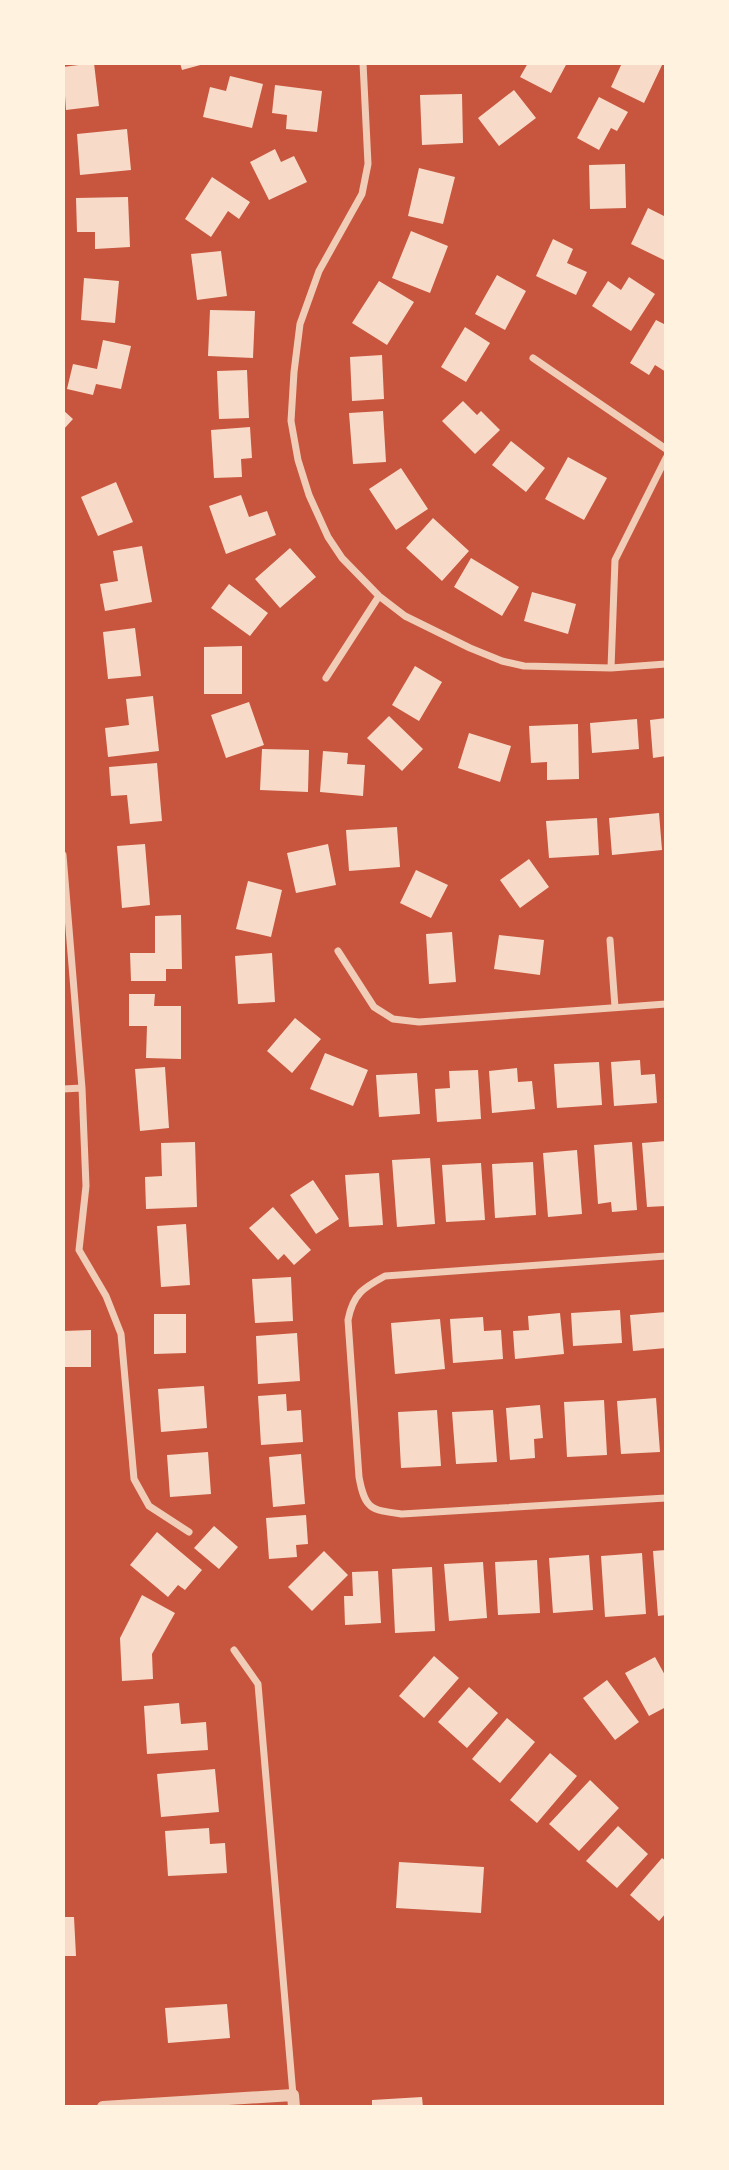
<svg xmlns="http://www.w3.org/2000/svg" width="729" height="2170" font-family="Inter,sans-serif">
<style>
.building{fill:#f7dbc8}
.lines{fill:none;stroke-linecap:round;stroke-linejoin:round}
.minor{stroke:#f1ccb7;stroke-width:7}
.tertiary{stroke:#f1ccb7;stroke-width:12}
</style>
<rect width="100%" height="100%" fill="#c8553d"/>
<path class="building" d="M 94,63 L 99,106 L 66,110 L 63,67 Z
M 180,63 L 204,63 L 204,64 L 182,70 Z
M 528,63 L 567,63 L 551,93 L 520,77 Z
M 622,63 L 663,63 L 644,103 L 611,87 Z
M 230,76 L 263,84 L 252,128 L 203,117 L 210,87 L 226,91 Z
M 275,85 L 322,91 L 317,132 L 286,129 L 287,115 L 272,113 Z
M 514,90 L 536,118 L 499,146 L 478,118 Z
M 462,94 L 463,143 L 422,145 L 420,95 Z
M 599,97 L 628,112 L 617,131 L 611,128 L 599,150 L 577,138 Z
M 127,129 L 131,170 L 80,175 L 77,134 Z
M 275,149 L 281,162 L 294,156 L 307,182 L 269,200 L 250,162 Z
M 625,164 L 626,208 L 590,209 L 589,165 Z
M 419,168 L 455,177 L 443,224 L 408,216 Z
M 212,177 L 250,202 L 239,219 L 228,211 L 211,237 L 185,219 Z
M 128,197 L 130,247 L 95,249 L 95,232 L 77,232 L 76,198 Z
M 648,208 L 666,217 L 666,261 L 631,244 Z
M 411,231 L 448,246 L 430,293 L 392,278 Z
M 553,239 L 573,249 L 567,263 L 587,272 L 576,295 L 536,276 Z
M 221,251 L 227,296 L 197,300 L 191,254 Z
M 497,275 L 526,291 L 505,330 L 475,314 Z
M 629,277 L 655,294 L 631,331 L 592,306 L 608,281 L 621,290 Z
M 84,278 L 119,281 L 115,323 L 81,320 Z
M 379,281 L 414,302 L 387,345 L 352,323 Z
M 210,310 L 255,311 L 253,358 L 208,356 Z
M 656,320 L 666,325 L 666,372 L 655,365 L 649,375 L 630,363 Z
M 465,327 L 490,343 L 466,382 L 441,367 Z
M 103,340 L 131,346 L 121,389 L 96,384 L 93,395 L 67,389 L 73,364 L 97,369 Z
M 382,355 L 384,399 L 352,401 L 350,357 Z
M 247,370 L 249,418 L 219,419 L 217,371 Z
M 463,401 L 477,415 L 481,411 L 500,430 L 475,454 L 442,421 Z
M 63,410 L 73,419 L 63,430 Z
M 383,411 L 386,462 L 353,464 L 349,413 Z
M 250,427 L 252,458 L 241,459 L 242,477 L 214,478 L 211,430 Z
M 511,441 L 545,468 L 526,492 L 492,465 Z
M 568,457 L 607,478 L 584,520 L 545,499 Z
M 401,468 L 428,509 L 396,530 L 369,489 Z
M 116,482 L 133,522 L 98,536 L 81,497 Z
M 241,495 L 249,517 L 267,511 L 276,535 L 226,554 L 209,506 Z
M 433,518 L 469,551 L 442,581 L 406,548 Z
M 142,546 L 152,602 L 105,611 L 100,584 L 118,581 L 113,551 Z
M 290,548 L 316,577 L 280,608 L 255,579 Z
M 471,558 L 519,587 L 502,616 L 454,587 Z
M 229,584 L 268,613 L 250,636 L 211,608 Z
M 532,592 L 576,604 L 568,634 L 524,621 Z
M 135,628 L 141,676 L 108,679 L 103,632 Z
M 242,646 L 242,694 L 204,694 L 204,647 Z
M 415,666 L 442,682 L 419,721 L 392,705 Z
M 153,696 L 159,751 L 108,757 L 105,728 L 129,725 L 126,699 Z
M 249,702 L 264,745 L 226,758 L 211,715 Z
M 389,716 L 423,749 L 402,771 L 367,738 Z
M 666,718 L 666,756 L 653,758 L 650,720 Z
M 637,719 L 639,749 L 592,753 L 590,723 Z
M 578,724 L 579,779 L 547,780 L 547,762 L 531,763 L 529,726 Z
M 469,733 L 511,746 L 500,782 L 458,768 Z
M 262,749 L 309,750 L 308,792 L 260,790 Z
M 323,751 L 348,753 L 347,764 L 365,765 L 363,796 L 320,792 Z
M 157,763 L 162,821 L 130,824 L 127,795 L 111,796 L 109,767 Z
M 659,813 L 662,850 L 612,855 L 609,818 Z
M 597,818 L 599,855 L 549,858 L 546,821 Z
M 397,827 L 400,867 L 349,871 L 346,830 Z
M 145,844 L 150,905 L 122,908 L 117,846 Z
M 328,844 L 336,885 L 296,893 L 287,853 Z
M 529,859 L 549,887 L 520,908 L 500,880 Z
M 416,870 L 448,885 L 431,918 L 400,903 Z
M 248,881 L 282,890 L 271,937 L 236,929 Z
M 181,915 L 182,969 L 166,969 L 166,981 L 131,981 L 130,953 L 155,953 L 155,916 Z
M 452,932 L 456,982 L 429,984 L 426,934 Z
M 499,935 L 544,940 L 540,975 L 494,969 Z
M 272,953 L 275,1002 L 238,1004 L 235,956 Z
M 129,994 L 155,994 L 154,1006 L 181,1006 L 181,1059 L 146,1058 L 147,1026 L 129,1026 Z
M 295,1018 L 321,1039 L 292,1073 L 267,1051 Z
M 325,1053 L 368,1070 L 353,1106 L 310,1089 Z
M 640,1060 L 641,1075 L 655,1074 L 657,1103 L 614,1106 L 611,1062 Z
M 599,1062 L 602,1105 L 557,1108 L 554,1064 Z
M 165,1067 L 169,1128 L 140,1131 L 135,1069 Z
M 517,1068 L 518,1082 L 532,1081 L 535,1109 L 492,1113 L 489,1071 Z
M 478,1070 L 481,1119 L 437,1122 L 435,1089 L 450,1088 L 449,1071 Z
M 417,1073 L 420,1114 L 379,1117 L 376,1075 Z
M 666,1141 L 666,1206 L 647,1207 L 642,1143 Z
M 195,1142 L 197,1207 L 146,1209 L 145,1177 L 162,1176 L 161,1143 Z
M 632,1142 L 637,1210 L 612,1212 L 611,1202 L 598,1204 L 594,1145 Z
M 577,1150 L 582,1214 L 548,1217 L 543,1153 Z
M 430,1158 L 435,1224 L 397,1227 L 392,1160 Z
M 533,1162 L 536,1215 L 495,1218 L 492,1164 Z
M 481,1163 L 485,1220 L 446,1222 L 442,1165 Z
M 379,1173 L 383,1225 L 349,1227 L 345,1175 Z
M 313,1180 L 339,1219 L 316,1234 L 290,1195 Z
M 273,1207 L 311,1250 L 294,1265 L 284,1254 L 278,1260 L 249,1228 Z
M 186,1224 L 190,1285 L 161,1287 L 157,1226 Z
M 291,1277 L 293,1321 L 255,1323 L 252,1279 Z
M 620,1310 L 622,1343 L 573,1346 L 571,1313 Z
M 666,1312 L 666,1348 L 633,1351 L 630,1315 Z
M 560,1313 L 564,1354 L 515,1359 L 513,1331 L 529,1330 L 528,1316 Z
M 154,1314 L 186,1314 L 186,1353 L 154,1354 Z
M 483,1317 L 484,1331 L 501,1330 L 503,1359 L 453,1363 L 450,1319 Z
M 440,1319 L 445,1369 L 395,1374 L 391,1323 Z
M 91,1330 L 91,1367 L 63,1367 L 63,1331 Z
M 297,1333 L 300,1381 L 258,1384 L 256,1336 Z
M 204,1386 L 207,1428 L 161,1432 L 158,1389 Z
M 286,1394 L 287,1411 L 301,1410 L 303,1442 L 261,1445 L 258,1396 Z
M 656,1398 L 660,1452 L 621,1454 L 617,1401 Z
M 604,1400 L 607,1455 L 567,1457 L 564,1402 Z
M 540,1405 L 543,1438 L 534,1439 L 535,1458 L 510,1460 L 506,1408 Z
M 437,1410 L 441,1466 L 401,1468 L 398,1412 Z
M 493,1410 L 497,1462 L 456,1464 L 452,1412 Z
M 208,1452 L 211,1494 L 170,1497 L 167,1455 Z
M 301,1454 L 305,1504 L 273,1507 L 269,1457 Z
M 306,1515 L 308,1544 L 296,1545 L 297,1557 L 269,1559 L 266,1518 Z
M 214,1526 L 238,1547 L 219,1569 L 194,1548 Z
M 157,1532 L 202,1570 L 185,1590 L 178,1585 L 168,1597 L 130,1565 Z
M 666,1550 L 666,1615 L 658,1616 L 653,1551 Z
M 324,1551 L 348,1575 L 312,1611 L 288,1587 Z
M 642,1553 L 646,1614 L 605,1617 L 601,1556 Z
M 589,1555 L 593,1610 L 553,1613 L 549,1558 Z
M 537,1560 L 540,1613 L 498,1615 L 495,1562 Z
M 483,1562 L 487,1618 L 449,1621 L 444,1564 Z
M 432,1567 L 435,1631 L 395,1633 L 392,1569 Z
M 378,1571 L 381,1623 L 345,1625 L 344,1596 L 353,1596 L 352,1572 Z
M 142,1595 L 175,1613 L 152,1654 L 153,1679 L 122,1681 L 120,1638 Z
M 434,1656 L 459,1678 L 424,1718 L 399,1696 Z
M 655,1657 L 666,1677 L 666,1707 L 649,1716 L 625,1673 Z
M 607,1680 L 639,1722 L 615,1740 L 583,1698 Z
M 469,1687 L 498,1713 L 467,1748 L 438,1722 Z
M 179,1703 L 181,1724 L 206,1722 L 208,1750 L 147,1754 L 144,1706 Z
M 507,1718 L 535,1742 L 500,1783 L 472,1759 Z
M 550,1753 L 577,1776 L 537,1823 L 510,1800 Z
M 215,1769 L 219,1812 L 161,1817 L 157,1774 Z
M 590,1780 L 619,1808 L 579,1851 L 549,1824 Z
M 618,1826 L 648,1854 L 617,1888 L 586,1861 Z
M 209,1828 L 210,1844 L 225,1843 L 227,1873 L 168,1876 L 165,1831 Z
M 662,1858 L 666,1861 L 666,1913 L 659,1921 L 630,1895 Z
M 399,1862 L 484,1867 L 481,1913 L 396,1908 Z
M 63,1917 L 74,1917 L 76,1956 L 63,1956 Z
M 227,2004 L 230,2038 L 168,2043 L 165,2008 Z
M 422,2097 L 423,2107 L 372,2107 L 372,2100 Z"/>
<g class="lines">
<path class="minor" d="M 363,63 L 368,164 L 362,194 L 319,271 L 300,324 L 294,372 L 291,421 L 298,460 L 309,495 L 328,537 L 342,558 L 379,596 L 405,616 L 470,648 L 502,661 L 524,666 L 611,668 L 666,664
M 533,358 L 666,449
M 611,668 L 615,560 L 666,458
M 326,678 L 379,596
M 63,855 L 82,1088 L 86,1186 L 79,1250 L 106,1296 L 121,1334 L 134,1479 L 149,1506 L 189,1532
M 610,940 L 615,1007
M 338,951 L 374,1007 L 393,1019 L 419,1022 L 666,1004
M 63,1089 L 82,1088
M 666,1256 L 385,1276 C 363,1288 353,1294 348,1320 L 359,1477 C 365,1510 371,1510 402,1514 L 666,1498
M 234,1650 L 258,1684 L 293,2095"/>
<path class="tertiary" d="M 103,2107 L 293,2095 L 294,2107"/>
</g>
<rect width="729" height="2170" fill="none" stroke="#fff3e0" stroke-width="130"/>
</svg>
